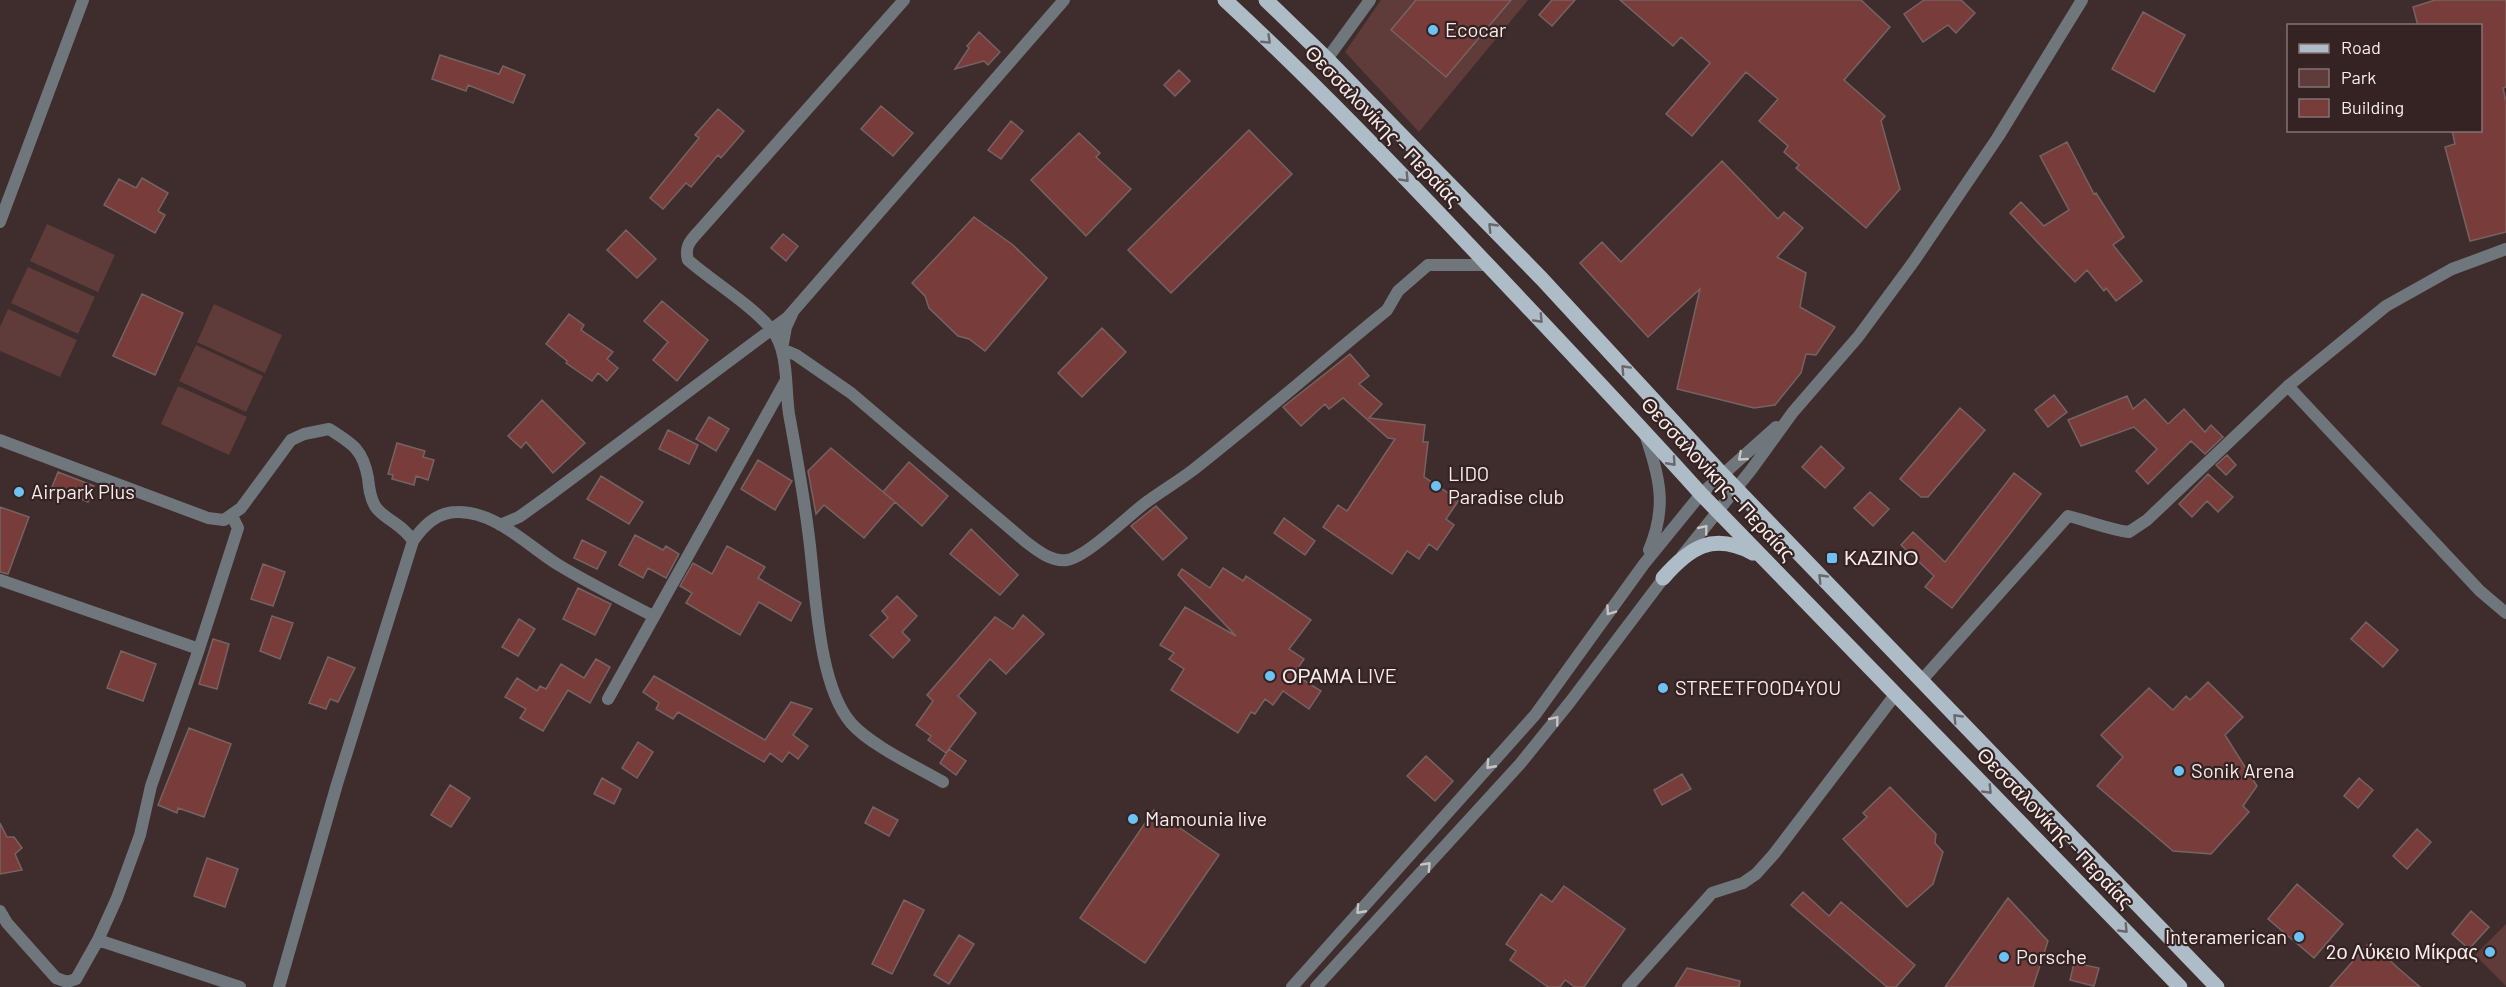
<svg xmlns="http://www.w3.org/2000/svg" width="2506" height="987" font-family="Barlow,sans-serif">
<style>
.green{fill:#5f3b39}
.building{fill:#783d3b;stroke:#766361;stroke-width:1.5}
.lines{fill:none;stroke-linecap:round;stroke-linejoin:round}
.minor{stroke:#70777c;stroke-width:12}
.primary{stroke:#adbcc6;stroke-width:15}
.oneway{stroke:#6a686c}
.oneway2{stroke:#c8c3c4}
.poi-dot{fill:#6dc2f3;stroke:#342322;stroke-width:2}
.labels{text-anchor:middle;stroke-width:4.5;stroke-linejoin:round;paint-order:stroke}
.poi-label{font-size:20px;fill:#f7eceb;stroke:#342322;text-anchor:start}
.street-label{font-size:20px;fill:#f7eceb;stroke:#342322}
</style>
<rect width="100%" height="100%" fill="#3e2d2c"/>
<path class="green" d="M 1381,0 L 1528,0 L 1419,132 L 1345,52 Z
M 47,224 L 115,255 L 98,292 L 30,261 Z
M 28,267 L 95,297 L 78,334 L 11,303 Z
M 214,304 L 282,335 L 265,373 L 197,342 Z
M 8,309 L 77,340 L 60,377 L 0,351 L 0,327 Z
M 196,345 L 263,376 L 246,412 L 179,381 Z
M 178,386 L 247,417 L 229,455 L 161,424 Z
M 2506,924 L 2506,986 L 2475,955 Z"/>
<path class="building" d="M 1416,0 L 1511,0 L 1446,77 L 1391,30 Z
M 1552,0 L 1575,0 L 1552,26 L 1539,15 Z
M 1620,0 L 1861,0 L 1890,27 L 1844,80 L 1885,116 L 1881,121 L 1900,189 L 1866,228 L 1796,168 L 1799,165 L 1784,152 L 1788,146 L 1759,121 L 1778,99 L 1746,72 L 1692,136 L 1666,114 L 1710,63 L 1681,37 L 1673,46 Z
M 1924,0 L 1961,0 L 1975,13 L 1956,33 L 1948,25 L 1923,42 L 1904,14 Z
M 2435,0 L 2506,0 L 2506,87 L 2503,88 L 2506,102 L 2506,232 L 2470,241 L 2445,147 L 2455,144 L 2452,130 L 2481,130 L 2481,26 L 2418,26 L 2413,7 Z
M 2143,12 L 2185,35 L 2154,92 L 2112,69 Z
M 979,32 L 1000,52 L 988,65 L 984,61 L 955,69 L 969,48 L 967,46 Z
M 440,55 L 499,74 L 503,66 L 525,75 L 513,103 L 468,85 L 466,91 L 432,79 Z
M 1179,70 L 1190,81 L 1175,96 L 1164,85 Z
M 881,106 L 913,133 L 893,156 L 861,129 Z
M 718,109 L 744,131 L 721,158 L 718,155 L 691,187 L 686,183 L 663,209 L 650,198 L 699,138 L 695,135 Z
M 1011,121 L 1023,131 L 1001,159 L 988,150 Z
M 1249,130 L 1292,174 L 1171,293 L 1128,250 Z
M 1079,133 L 1100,153 L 1096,157 L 1131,189 L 1086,236 L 1031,180 Z
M 2067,142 L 2094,194 L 2096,193 L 2124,237 L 2113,245 L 2142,281 L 2116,301 L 2106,288 L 2104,291 L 2087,270 L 2075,282 L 2010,213 L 2021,202 L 2044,226 L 2069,210 L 2040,156 Z
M 1722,161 L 1778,219 L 1784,212 L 1803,228 L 1777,257 L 1806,273 L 1800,307 L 1835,327 L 1816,355 L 1806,354 L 1801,373 L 1775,405 L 1754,408 L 1677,389 L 1700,289 L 1648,337 L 1580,263 L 1602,242 L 1621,262 Z
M 142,178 L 168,193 L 158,211 L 165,215 L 155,233 L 104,205 L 119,179 L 136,188 Z
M 974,217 L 1013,245 L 1047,278 L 985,351 L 969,339 L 958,336 L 929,308 L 925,296 L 912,283 Z
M 626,230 L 656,259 L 637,278 L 607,250 Z
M 783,234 L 798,246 L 786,261 L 771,248 Z
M 142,294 L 183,313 L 155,375 L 113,356 Z
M 662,301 L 708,340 L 677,381 L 653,360 L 668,342 L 644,321 Z
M 569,314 L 584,325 L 581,330 L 613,352 L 607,359 L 618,368 L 607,381 L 598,373 L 592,381 L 566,363 L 567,361 L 546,344 Z
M 1102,328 L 1126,352 L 1082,397 L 1058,373 Z
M 1350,354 L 1369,376 L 1359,384 L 1382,404 L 1369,418 L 1425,425 L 1423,442 L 1428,442 L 1424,477 L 1459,500 L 1446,519 L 1454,525 L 1437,550 L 1429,544 L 1419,559 L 1407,551 L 1392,574 L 1323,527 L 1338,505 L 1347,511 L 1395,439 L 1388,438 L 1343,398 L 1329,409 L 1325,404 L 1301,426 L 1283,407 Z
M 2054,395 L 2067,412 L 2048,427 L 2035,410 Z
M 2127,396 L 2133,409 L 2145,399 L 2168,424 L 2184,409 L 2205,432 L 2211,425 L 2223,437 L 2205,454 L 2191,441 L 2148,484 L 2136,471 L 2157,449 L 2134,427 L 2081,446 L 2068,420 Z
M 542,400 L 585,443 L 553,473 L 526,442 L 521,448 L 508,436 Z
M 1960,408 L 1985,430 L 1928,497 L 1921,497 L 1900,479 Z
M 709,417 L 729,429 L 716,451 L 696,439 Z
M 668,430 L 698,445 L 689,464 L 659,449 Z
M 397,443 L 425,451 L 423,457 L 434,460 L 428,480 L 416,476 L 414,485 L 392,479 L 393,475 L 388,474 Z
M 1821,446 L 1844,468 L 1825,488 L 1802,467 Z
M 831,448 L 894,501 L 883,492 L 909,462 L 948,496 L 922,526 L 895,502 L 864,538 L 824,505 L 816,514 L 808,471 Z
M 2227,455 L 2236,465 L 2226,475 L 2216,465 Z
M 758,460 L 792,481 L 775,510 L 741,489 Z
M 58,472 L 94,486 L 88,502 L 52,487 Z
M 2014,473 L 2041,494 L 1952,608 L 1925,587 L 1934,576 L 1901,545 L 1913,532 L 1945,562 Z
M 2208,474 L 2233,497 L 2218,512 L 2207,501 L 2192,517 L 2179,504 Z
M 601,476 L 643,502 L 629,524 L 587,499 Z
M 1870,492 L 1889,509 L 1873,526 L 1854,508 Z
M 1156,506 L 1187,538 L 1163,560 L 1131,526 Z
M 0,507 L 29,517 L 8,574 L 0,572 Z
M 1284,518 L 1315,541 L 1305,555 L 1274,533 Z
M 971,529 L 1018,575 L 1000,595 L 950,554 Z
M 635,535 L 663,550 L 666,546 L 679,554 L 666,578 L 648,568 L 643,578 L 619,565 Z
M 582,540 L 606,552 L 597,569 L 574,558 Z
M 727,546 L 765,567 L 758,578 L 801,603 L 791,621 L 759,602 L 740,635 L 686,603 L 692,593 L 680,586 L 693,563 L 712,574 Z
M 263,564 L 285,572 L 273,606 L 251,599 Z
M 1223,568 L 1243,581 L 1246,576 L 1311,620 L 1289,649 L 1304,659 L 1294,674 L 1321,691 L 1309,709 L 1283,691 L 1273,705 L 1265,699 L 1255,714 L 1251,712 L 1238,733 L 1171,690 L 1184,669 L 1169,659 L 1174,653 L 1160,645 L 1185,607 L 1236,636 L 1178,575 L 1182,569 L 1210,588 Z
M 578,588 L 611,604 L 595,635 L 563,619 Z
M 897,596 L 917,616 L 902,632 L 910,640 L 893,658 L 870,635 L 888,618 L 882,611 Z
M 1023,615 L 1044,634 L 1006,674 L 990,659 L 958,696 L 976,713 L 946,753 L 928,740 L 931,736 L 916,725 L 933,701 L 927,695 L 995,617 L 1013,629 Z
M 272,616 L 293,623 L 280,659 L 260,651 Z
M 519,619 L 535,629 L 518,656 L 502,647 Z
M 2366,622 L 2398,650 L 2383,667 L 2351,639 Z
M 213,639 L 229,644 L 217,689 L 199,684 Z
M 121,651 L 156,664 L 143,701 L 107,688 Z
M 328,657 L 355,668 L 338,702 L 330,699 L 326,709 L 309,703 Z
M 596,659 L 610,667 L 590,703 L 568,690 L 543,731 L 520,718 L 526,709 L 505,697 L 517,678 L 537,691 L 540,686 L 546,689 L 561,664 L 584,678 Z
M 654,676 L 765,740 L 791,702 L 812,709 L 793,735 L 808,746 L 798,759 L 789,752 L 782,762 L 770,753 L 764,762 L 678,712 L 673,719 L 656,709 L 659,703 L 643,692 Z
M 2208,682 L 2243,717 L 2225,735 L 2257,786 L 2243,806 L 2249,812 L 2211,854 L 2173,851 L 2097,786 L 2123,757 L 2101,735 L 2149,688 L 2173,710 L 2186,696 L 2190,700 Z
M 189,728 L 231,744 L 204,817 L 178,808 L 177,813 L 158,805 Z
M 638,742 L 653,752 L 637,778 L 622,768 Z
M 949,749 L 966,761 L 956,775 L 940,763 Z
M 1426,756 L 1453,781 L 1435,801 L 1407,776 Z
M 1682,774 L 1691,789 L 1662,805 L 1654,790 Z
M 602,778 L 621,789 L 614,804 L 594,794 Z
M 2359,778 L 2373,790 L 2358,808 L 2344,796 Z
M 450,785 L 470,798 L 451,827 L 431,815 Z
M 1890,787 L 1936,834 L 1935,843 L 1943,852 L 1933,884 L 1907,907 L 1843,839 L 1867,817 L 1863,813 Z
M 873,807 L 898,820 L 889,836 L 865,823 Z
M 1154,810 L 1219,855 L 1145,963 L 1080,918 Z
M 0,823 L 7,837 L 14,837 L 22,848 L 15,854 L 22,870 L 0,874 Z
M 2417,829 L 2431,842 L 2407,869 L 2393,856 Z
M 207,858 L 238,869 L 225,907 L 194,896 Z
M 2297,884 L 2343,924 L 2314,958 L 2268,919 Z
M 1564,886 L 1625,929 L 1584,987 L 1575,987 L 1565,980 L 1560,987 L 1548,987 L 1510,960 L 1516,951 L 1506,944 L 1541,894 L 1552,902 Z
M 1803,892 L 1829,916 L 1841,902 L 1915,965 L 1896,987 L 1887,987 L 1791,905 Z
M 2008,898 L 2048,941 L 2033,987 L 1945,987 Z
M 904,900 L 924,910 L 892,974 L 872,964 Z
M 2471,911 L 2489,927 L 2469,949 L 2452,934 Z
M 959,935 L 974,944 L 949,984 L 934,975 Z
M 2370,942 L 2398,968 L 2420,987 L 2330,987 Z
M 2074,963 L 2099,968 L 2094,986 L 2070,980 Z
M 1687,968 L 1740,981 L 1739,987 L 1675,987 Z"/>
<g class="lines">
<path class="minor" d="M 904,0 L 700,230 C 691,240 684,246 688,260 C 713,282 752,305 772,330 C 789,351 785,388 789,414 C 796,452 803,491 808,530 C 816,584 816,682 851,723 C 870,745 917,767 943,782
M 1327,59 L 1370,0
M 0,222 L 83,0
M 793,312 L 786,327 L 782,349 L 796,355 L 851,393 L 1026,542 C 1038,551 1051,562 1067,560 C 1086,557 1127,517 1144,504 C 1160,492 1177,482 1193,470 C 1259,418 1322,363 1387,310 L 1398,291 L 1428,265 L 1488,265
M 2288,386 L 2386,306 L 2452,269 L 2506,249
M 1645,434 C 1659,477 1668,505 1649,550
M 0,440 L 208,518 L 224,520 L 241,508 L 291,440 L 304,434 L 329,429 C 353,444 363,450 368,478 C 369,488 370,497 375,506 C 383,519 402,523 413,541
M 500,525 L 519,517 L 547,497 L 788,317 L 1064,0
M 1682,556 L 1751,470 L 1793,412 L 1858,337 L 1914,261 L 1998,137 L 2082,0
M 0,580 L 199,649
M 1921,681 L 2068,516 C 2089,521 2107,529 2129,532 L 2147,520 L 2288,386 L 2480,591 L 2506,613
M 608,699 L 785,382
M 0,911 L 7,923 L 56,978 L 67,982 L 76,979 L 98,940 L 117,898 L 140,835 L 151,786 L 199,649 L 238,528 L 232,516
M 98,940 L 240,987
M 279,987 L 337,784 L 413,541 C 423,526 437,512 457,512 C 495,511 527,545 557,564 C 588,583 621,599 653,616
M 1292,987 L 1535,715 L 1644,564 L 1701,494 L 1776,427
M 1316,987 L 1520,764 L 1570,702 L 1669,571
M 1628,987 L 1712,893 L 1743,883 L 1756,874 L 1774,854 L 1895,695"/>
<path class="primary" d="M 1225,0 C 1316,84 1402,174 1487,264 C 1559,340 1631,416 1701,494 L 2180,987
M 1266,0 L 1327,59 L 1542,279 L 1722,474 L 2217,987
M 1663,578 C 1690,547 1713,532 1753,553"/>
</g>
<defs><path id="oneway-chevron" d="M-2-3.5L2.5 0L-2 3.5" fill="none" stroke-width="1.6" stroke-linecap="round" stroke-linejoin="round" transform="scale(1.5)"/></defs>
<g class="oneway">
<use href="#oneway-chevron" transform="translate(1267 40) rotate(44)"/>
<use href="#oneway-chevron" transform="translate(1405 178) rotate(46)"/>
<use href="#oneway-chevron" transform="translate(1492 227) rotate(-134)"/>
<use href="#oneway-chevron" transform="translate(1539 319) rotate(47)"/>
<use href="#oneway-chevron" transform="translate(1625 369) rotate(-133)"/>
<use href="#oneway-chevron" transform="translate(1672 462) rotate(48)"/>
<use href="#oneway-chevron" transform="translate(1822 578) rotate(-134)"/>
<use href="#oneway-chevron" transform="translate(1957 718) rotate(-134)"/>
<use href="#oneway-chevron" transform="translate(1988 790) rotate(46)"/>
<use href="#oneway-chevron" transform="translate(2124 929) rotate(46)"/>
</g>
<g class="oneway2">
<use href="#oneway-chevron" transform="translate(1742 457) rotate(139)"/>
<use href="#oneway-chevron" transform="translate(1704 529) rotate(-51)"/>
<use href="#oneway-chevron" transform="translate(1610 611) rotate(125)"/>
<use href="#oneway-chevron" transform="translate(1555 720) rotate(-51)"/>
<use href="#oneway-chevron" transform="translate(1490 765) rotate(132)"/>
<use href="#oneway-chevron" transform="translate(1427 866) rotate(-47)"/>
<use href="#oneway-chevron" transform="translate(1360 910) rotate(132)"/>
</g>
<g class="poi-dot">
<circle cx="1433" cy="30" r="6"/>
<circle cx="1436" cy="486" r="6"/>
<circle cx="19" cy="492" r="6"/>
<rect x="1826" y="552" width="12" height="12" rx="3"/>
<circle cx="1270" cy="676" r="6"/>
<circle cx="1663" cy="688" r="6"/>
<circle cx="2179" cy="771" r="6"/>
<circle cx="1133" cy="819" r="6"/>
<circle cx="2299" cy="937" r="6"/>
<circle cx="2490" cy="952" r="6"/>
<circle cx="2004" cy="957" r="6"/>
</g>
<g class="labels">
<g class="poi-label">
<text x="1445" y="37">Ecocar</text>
<text x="1448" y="481">LIDO<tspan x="1448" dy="23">Paradise club</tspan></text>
<text x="31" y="499">Airpark Plus</text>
<text x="1844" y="565">ΚΑΖΙΝΟ</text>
<text x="1282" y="683">ΟΡΑΜΑ LIVE</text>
<text x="1675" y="695">STREETFOOD4YOU</text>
<text x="2191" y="778">Sonik Arena</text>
<text x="1145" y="826">Mamounia live</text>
<text x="2287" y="944" text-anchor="end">Interamerican</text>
<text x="2478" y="959" text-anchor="end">2ο Λύκειο Μίκρας</text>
<text x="2016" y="964">Porsche</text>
</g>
<g class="street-label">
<text transform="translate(1383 126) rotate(46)" y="7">Θεσσαλονίκης - Περαίας</text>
<text transform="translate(1718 479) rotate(47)" y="7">Θεσσαλονίκης - Περαίας</text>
<text transform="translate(2055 828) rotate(46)" y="7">Θεσσαλονίκης - Περαίας</text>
</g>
</g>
<rect x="2287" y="24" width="195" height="108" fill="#342322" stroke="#827372" stroke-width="1.5"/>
<rect x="2299" y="44" width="30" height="9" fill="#adbcc6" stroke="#827372" stroke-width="1.5"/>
<text x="2341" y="54" font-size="18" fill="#f7eceb">Road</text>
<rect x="2299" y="69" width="30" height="18" fill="#5f3b39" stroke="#827372" stroke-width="1.5"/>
<text x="2341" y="84" font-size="18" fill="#f7eceb">Park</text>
<rect x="2299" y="99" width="30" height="18" fill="#783d3b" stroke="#827372" stroke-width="1.5"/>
<text x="2341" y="114" font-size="18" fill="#f7eceb">Building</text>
</svg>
